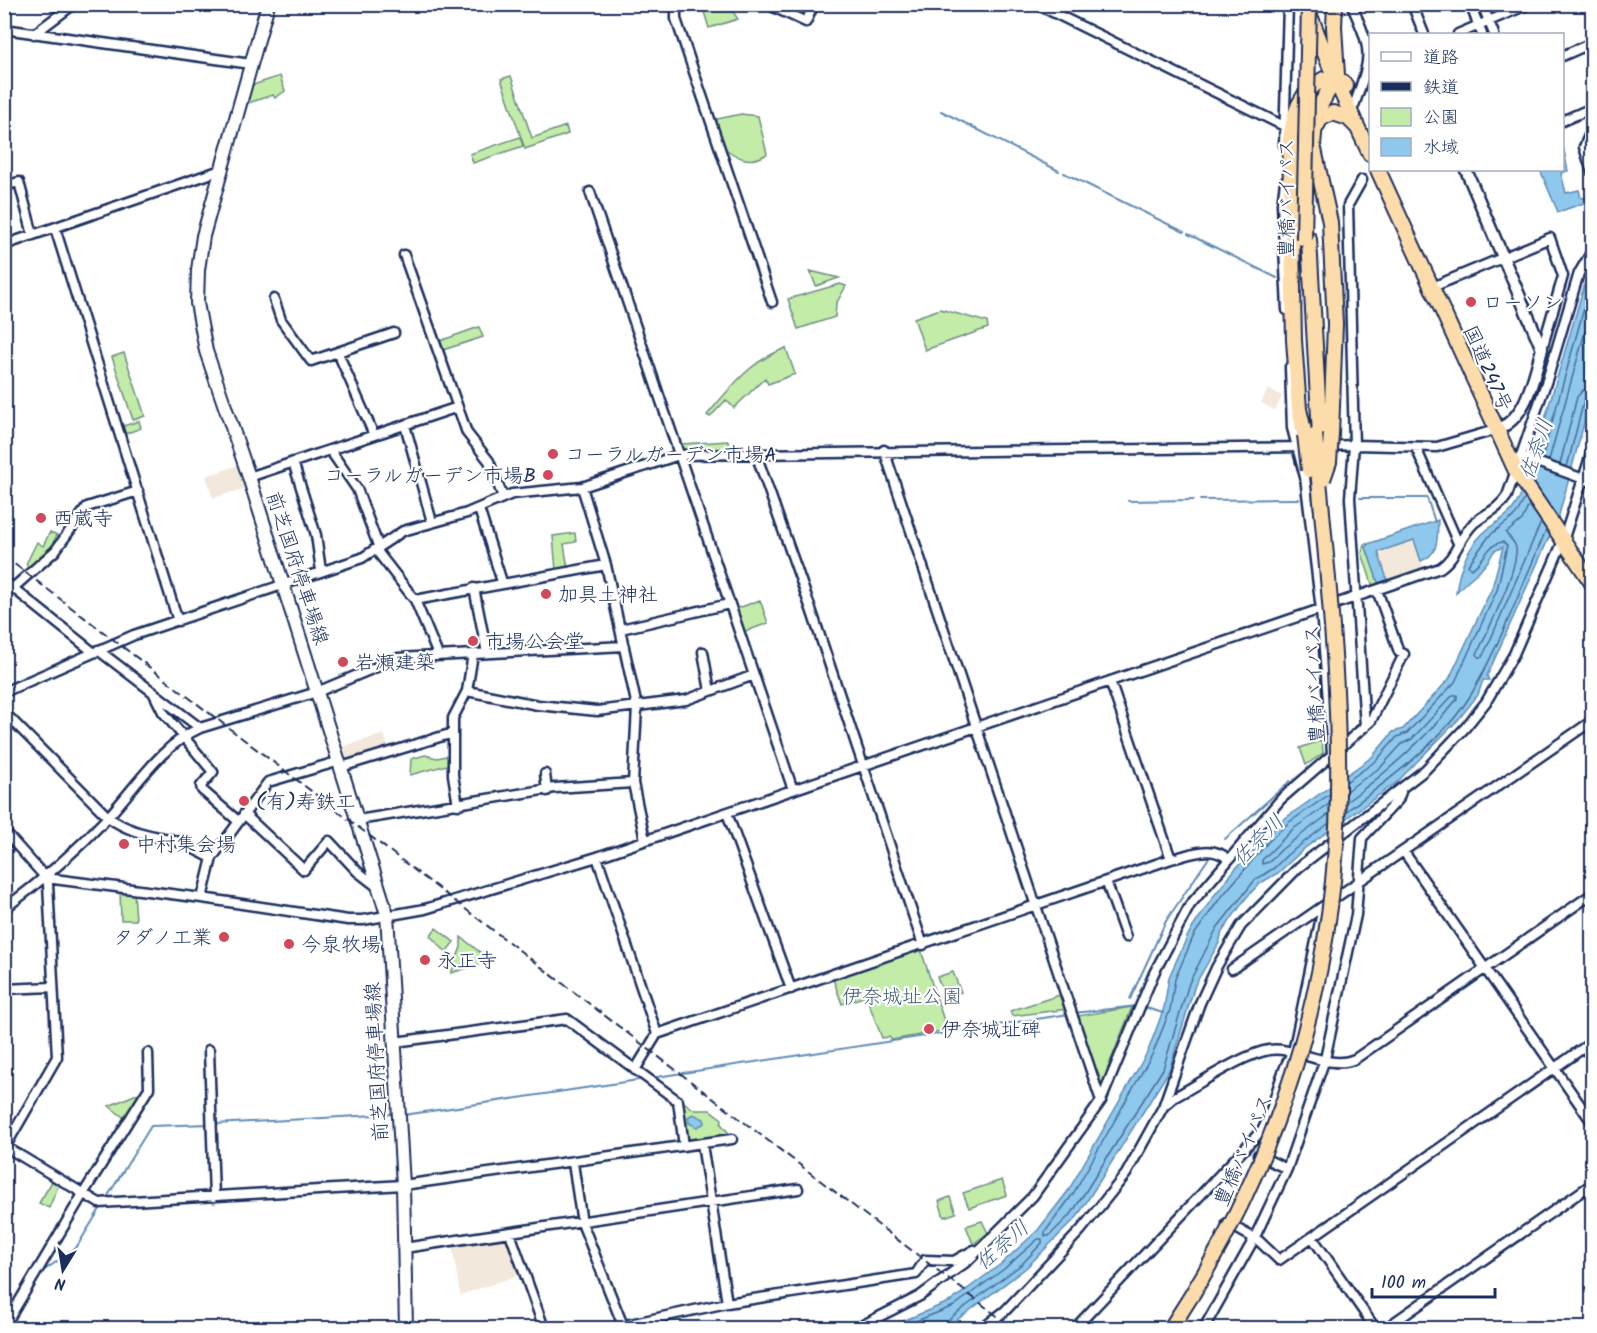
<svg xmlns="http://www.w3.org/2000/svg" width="1597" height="1333" font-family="Kalam,'Klee One',sans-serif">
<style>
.built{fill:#f2e8db}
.green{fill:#c2eca8;stroke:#6e8e83;stroke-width:1.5}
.water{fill:#8ec8ed;stroke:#608bb4;stroke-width:1.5}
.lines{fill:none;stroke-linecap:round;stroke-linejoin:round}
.shore{stroke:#496c97;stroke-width:1.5}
.stream{stroke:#608bb4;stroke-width:2}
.minor-casing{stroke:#1b2f5e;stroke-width:13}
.tertiary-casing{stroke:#1b2f5e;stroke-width:15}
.secondary-casing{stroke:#1b2f5e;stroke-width:16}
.trunk-casing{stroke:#1b2f5e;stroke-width:18}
.minor{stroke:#fff;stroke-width:8}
.tertiary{stroke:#fff;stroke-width:10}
.secondary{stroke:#fff;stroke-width:12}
.trunk{stroke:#fddcac;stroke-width:14}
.rail{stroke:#1b2f5e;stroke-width:2;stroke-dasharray:9 4.5;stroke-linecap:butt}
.trunk-bridge-casing{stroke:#1b2f5e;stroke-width:18;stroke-linecap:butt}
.trunk-bridge{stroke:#fddcac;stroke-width:14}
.poi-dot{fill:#d1495b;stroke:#fff;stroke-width:2}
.labels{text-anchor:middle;stroke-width:4.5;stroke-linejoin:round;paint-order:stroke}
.street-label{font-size:20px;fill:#1b2f5e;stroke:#fff}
.poi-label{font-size:20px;fill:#1b2f5e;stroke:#fff;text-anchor:start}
.park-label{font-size:20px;fill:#455e70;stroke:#fff}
.water-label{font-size:21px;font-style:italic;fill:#3e5d89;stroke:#fff}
</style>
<rect width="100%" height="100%" fill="#fff"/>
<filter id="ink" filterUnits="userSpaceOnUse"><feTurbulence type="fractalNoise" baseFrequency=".0167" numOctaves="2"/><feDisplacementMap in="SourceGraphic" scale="12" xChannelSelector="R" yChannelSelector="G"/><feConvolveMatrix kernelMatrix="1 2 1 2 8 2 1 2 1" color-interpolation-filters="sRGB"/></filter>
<g filter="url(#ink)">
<path class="built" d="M 688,5 L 688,4 L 713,5 L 707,6 L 707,10 L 690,15 Z
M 1268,389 L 1282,396 L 1275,410 L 1261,403 Z
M 239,465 L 246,488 L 213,498 L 206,476 Z
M 1414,540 L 1424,569 L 1388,582 L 1377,552 Z
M 384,734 L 389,750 L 346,763 L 341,747 Z
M 509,1236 L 522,1274 L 460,1295 L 452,1244 Z"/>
<path class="green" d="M 714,5 L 728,5 L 738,19 L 709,28 L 704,12 L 708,10 L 707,7 Z
M 280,76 L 285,91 L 275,98 L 273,95 L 245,104 L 250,86 Z
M 511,76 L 532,138 L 566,126 L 568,134 L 525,149 L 501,79 Z
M 741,114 L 758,116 L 767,154 C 750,165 737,158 723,147 L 716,127 L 717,119 Z
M 520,137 L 523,146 L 473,163 L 470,154 Z
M 810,271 L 839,278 L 816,286 Z
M 840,284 L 846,286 L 836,304 L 835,317 L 798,329 L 788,299 Z
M 940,309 L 987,322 L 988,328 L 925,350 L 914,318 Z
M 479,327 L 483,337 L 440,351 L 437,342 Z
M 786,348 L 795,374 L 768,384 L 765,378 L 734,408 L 726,400 L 710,417 L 707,415 C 731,387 750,361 786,348 Z
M 124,353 L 145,416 L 133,420 L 112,357 Z
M 139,421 L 141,428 L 122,435 L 120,427 Z
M 728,441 L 729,450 L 680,452 L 678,447 L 681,444 Z
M 50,532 L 57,535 L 54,541 L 59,544 L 32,568 L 26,564 L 37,542 L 43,546 Z
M 575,533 L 576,542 L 564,544 L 568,569 L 556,571 L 553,536 Z
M 1364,544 L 1368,544 L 1366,547 L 1379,585 L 1373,587 L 1362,553 Z
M 760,600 L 768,623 L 744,632 L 736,609 Z
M 1322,740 L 1323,753 L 1306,765 L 1300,748 Z
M 425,755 L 437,758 L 451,755 L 451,764 L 410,775 L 411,759 Z
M 120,890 L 134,892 L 136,920 L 121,920 Z
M 436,928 L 454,942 L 446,952 L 430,936 Z
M 461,937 L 491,961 L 451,973 L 461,947 Z
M 921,950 L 947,1030 L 892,1040 L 889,1037 L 882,1038 L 866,996 L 842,1004 L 833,979 Z
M 953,972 L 961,992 L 945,998 L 937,977 Z
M 1063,994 L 1068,1009 L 1012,1016 L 1010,1011 Z
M 1132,1007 L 1100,1088 L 1078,1016 Z
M 146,1090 L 127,1120 L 109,1106 Z
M 682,1101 L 695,1110 L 710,1110 L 722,1119 L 721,1124 L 732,1137 L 689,1143 L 686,1140 Z
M 53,1180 L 59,1184 L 49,1208 L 39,1203 Z
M 1002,1180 L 1007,1195 L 969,1208 L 963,1193 Z
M 950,1197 L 956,1213 L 944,1217 L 939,1201 Z
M 982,1221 L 988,1233 L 973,1244 L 966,1226 Z"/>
<path class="water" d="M 1563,146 L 1568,171 L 1561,173 L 1566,193 L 1579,190 L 1581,198 L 1590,197 L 1590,201 L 1558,212 L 1540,170 L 1562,170 Z
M 1592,268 L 1592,394 L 1559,515 L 1487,676 L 1489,680 L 1483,680 L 1478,695 L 1458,720 L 1397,782 L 1305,848 L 1278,873 L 1259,884 L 1246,898 L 1222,932 L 1219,943 L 1195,985 L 1169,1071 L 1077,1217 L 1026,1268 L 957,1320 L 955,1325 L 931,1328 L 886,1328 L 951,1301 L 1001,1264 L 1038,1230 L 1068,1191 L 1148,1051 L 1164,1008 L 1169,977 L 1189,933 L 1213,897 L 1236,868 L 1284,819 L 1372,757 L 1393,732 L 1403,729 L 1449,679 L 1492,588 L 1503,547 L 1494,551 C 1485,571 1469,576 1456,593 C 1459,567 1468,545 1489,528 C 1496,523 1505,518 1511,511 C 1523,498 1540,448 1542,429 L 1587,276 Z
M 1438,520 C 1437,537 1440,554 1421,561 L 1414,540 L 1378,552 L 1388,582 L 1379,585 L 1366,547 L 1368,544 Z
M 693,1114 L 704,1119 L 705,1123 L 697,1127 L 689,1123 L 688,1117 Z"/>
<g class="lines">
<path class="shore" d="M 1542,458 L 1592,280
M 1549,460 L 1592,307
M 1560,464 L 1577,397 L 1583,390 L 1592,388
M 1567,467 L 1584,400 L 1592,395
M 1529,505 L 1522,520 L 1506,533 C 1509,538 1515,541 1516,548 C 1518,571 1487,632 1477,654 L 1478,657 L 1482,657 L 1490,641 L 1541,522
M 1346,782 L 1376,761 L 1397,737 L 1407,733 L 1455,682 L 1497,590 L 1507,546 L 1503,542 C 1486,544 1485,562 1471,569 L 1468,565 L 1490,535 L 1516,515 L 1525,498
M 1346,802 C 1388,772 1425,740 1457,699 L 1457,695 L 1453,695 L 1412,739 L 1402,744 L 1381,767 L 1346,791
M 1345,812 C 1388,781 1445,739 1472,693 C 1501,642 1523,584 1546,530
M 1329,814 L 1282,849 L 1269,862 L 1262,864 L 1262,860 L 1293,829 L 1329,804
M 1328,824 L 1287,855 L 1274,868 L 1255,880 L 1217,928 L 1189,983 L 1163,1069 L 1072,1213 L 1049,1236 L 1045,1236 L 1045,1232 L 1073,1194 L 1153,1053 L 1170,1010 L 1175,979 L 1194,935 L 1218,901 L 1268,842 L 1288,823 L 1330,794
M 899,1328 L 954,1306 L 1004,1269 L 1038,1239 L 1042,1239 L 1042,1243 L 1022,1264 L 953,1316 L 946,1323 L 945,1328"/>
<path class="stream" d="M 941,111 L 1059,171
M 1064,173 L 1184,232
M 1188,234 L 1277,278
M 1360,498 L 1427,498 L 1435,522
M 1200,500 L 1299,499
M 1128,501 L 1194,500
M 1383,593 L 1398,635
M 1378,698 L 1397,657
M 1351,730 L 1360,723
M 1225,839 L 1290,781
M 1130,999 L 1166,921 L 1208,859
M 1143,1007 L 1163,1013
M 1074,1013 L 1137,1006
M 650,1078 L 1069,1014
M 404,1115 L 645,1079
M 215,1124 L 394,1114
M 106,1199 L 151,1126 L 209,1124
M 39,1274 L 76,1248 L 103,1204"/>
<defs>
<path id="minor" d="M 676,4 L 676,19 L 772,302
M 767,4 L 806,22 L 814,4
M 1036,4 L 1284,126
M 1351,4 C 1374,54 1371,56 1354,106
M 1412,4 L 1424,34
M 1470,4 L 1482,34
M 1482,4 L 1494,34
M 4,29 L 251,64
M 34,34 L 74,4
M 1458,34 L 1529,4
M 1562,56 L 1592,43
M 1562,121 L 1592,108
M 1592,129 L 1584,147 L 1592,172
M 1284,145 L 1288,4
M 1285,182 L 1282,204 L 1287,310
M 4,186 L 19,182 L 33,235
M 590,192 L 793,790
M 55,228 L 178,621
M 4,245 L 221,170
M 404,255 L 467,433 L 489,461 L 503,497
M 1430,288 L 1550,238 L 1563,276 L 1542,349
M 274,299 L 281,320 L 311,361 L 394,333
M 338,353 L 374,435
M 1290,367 L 1292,428 L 1305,477 L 1321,610 L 1332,753
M 405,425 L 432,522
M 1328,446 L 1354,445 L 1348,205 L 1362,180
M 1416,448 L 1458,543
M 330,450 L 357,489 L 379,548
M 884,450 L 1101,1101
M 756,454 L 812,612 L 923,945
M 1520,456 L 1592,482
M 293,462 L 316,535 L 321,571
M 249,477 L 458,407
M 582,487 L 606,565 L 637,707 L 633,783 L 645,840
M 479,509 L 502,582
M 376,550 L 415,600 L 438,655
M 4,588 L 8,584 L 93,652
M 13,588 L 55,551 L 87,507 L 138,491
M 474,588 L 487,653
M 415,600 L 606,565
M 621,629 L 729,604
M 98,650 L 200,728
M 703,652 L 710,691
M 1110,681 L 1171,859
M 467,691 L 538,705 L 597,711 L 686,700 L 754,675
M 4,692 L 134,635 L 362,558 L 403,531 L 467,513 L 512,494 L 582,487 L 679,455 L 1309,447
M 154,694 L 163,712 L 213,772 L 201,786 L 202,790 L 238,821
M 4,712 L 108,817 C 126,830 143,834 164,838 C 180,840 197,851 212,858
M 1365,727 L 1350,498 L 1354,445 L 1437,447 L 1495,430
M 341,767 L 453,733
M 545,774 L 547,791
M 458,805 L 453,775 L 453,718 L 467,691 L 473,654
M 727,813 L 791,989
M 244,814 L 304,870 L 329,841 L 357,871 L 379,888
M 358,820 L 555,788 L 633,783
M 4,831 L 46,878 L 48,884 L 57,1057 L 4,1149
M 1404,852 L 1592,1122
M 597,857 L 657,1034
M 46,878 L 202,898 L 348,920 L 363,920 L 425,909 L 597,857 L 1440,568 C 1456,558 1459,537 1474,523 C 1486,513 1498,510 1507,496 L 1548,377 L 1579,273 L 1592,251
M 1106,881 L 1126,937
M 202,898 L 212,858 L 268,782 L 340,761
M 4,909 C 42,881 76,851 108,817 C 136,787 161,745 200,728 L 317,692 L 398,658 L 624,646
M 1232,969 L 1592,721
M 4,989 L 53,987
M 395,1042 L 567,1019 L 678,1101 L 684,1146
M 209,1050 L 214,1197
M 635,1070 L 657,1034 L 1171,859 C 1190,855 1212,844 1228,859
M 1165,1105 L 1173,1098 C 1198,1085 1243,1054 1269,1050 C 1296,1046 1329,1071 1355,1059 L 1592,894
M 702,1144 L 727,1303
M 6,1147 L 99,1203 L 403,1185 L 732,1139
M 573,1163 L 582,1223 L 624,1328
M 1287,1169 L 1325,1059 L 1356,915 L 1362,838 L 1398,800 L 1401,792
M 1227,1223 L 1259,1241 L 1279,1260 L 1592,1042
M 510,1233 L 544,1328
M 1312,1237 L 1375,1328
M 404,1248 L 798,1189
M 4,1327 L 83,1194 L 149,1088 L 148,1053
M 611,1328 L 727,1303 L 916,1274 L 925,1260 L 954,1261 L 974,1250
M 857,1328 L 920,1296 L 969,1260 L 1033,1196 L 1101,1101 L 1154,973 L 1190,905 L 1281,799 L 1371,721 L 1404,654 L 1399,652 L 1377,590
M 983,1328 L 1005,1311 L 1081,1230 L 1126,1174 L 1163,1107 L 1200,1003 L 1217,966 L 1241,926 L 1299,867 L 1425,770 L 1465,728 L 1486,702 L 1514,654 L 1563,541 L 1592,451
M 1075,1328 L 1263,1129 C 1276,1104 1278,1075 1293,1052 L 1323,907
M 1204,1328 L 1254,1239 L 1287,1169 L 1258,1155
M 1386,1328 L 1592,1184"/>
<path id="tertiary" d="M 1466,170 L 1542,349 C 1533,378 1527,420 1495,430"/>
<path id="secondary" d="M 268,4 L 203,236 L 198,270 L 197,303 L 206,351 L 249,477 L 387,914 L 403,1185 L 406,1328"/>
<path id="trunk" d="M 1309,13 L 1335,79 L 1370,154
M 1315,129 L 1321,118 L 1333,113 L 1348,118 L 1356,126
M 1378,170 L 1515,469 L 1592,583
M 1309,239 L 1320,435
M 1331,434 L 1335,324 L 1330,222 L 1313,145 L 1316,113 L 1337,75 L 1334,27 L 1335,4
M 1305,435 L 1299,409 L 1294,340 L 1290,139 C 1294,113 1299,92 1324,79 L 1341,81 L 1346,86"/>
</defs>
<use href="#minor" class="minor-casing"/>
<use href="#tertiary" class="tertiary-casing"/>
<use href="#secondary" class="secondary-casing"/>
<use href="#trunk" class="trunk-casing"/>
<use href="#minor" class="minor"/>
<use href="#tertiary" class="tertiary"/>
<use href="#secondary" class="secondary"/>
<use href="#trunk" class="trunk"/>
<path class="rail" d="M 4,556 L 1013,1328"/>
<defs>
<path id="trunk-bridge" d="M 1304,239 L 1309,4
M 1305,435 L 1309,470
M 1323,479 L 1329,462 L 1331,434
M 1171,1328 C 1276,1168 1336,985 1338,793 C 1340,674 1325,553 1315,435"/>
</defs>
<use href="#trunk-bridge" class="trunk-bridge-casing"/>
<use href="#trunk-bridge" class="trunk-bridge"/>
</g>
</g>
<g class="poi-dot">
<circle cx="1471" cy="302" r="6"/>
<circle cx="553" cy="454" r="6"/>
<circle cx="548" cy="475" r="6"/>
<circle cx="41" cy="518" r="6"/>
<circle cx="546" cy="594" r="6"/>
<circle cx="473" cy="641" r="6"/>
<circle cx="343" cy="662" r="6"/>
<circle cx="244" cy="801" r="6"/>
<circle cx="124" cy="844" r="6"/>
<circle cx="224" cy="937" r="6"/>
<circle cx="289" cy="944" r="6"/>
<circle cx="425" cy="960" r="6"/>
<circle cx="929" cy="1029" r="6"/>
</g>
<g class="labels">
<g class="street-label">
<text transform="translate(1286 198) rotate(-90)" y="7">豊橋バイパス</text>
<text transform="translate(1488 368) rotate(66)" y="7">国道247号</text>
<text transform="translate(298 568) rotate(72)" y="7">前芝国府停車場線</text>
<text transform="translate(1314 684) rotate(-93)" y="7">豊橋バイパス</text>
<text transform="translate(376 1062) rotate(-93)" y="7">前芝国府停車場線</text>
<text transform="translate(1243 1150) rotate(-67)" y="7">豊橋バイパス</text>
</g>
<g class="poi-label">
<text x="1483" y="309">ローソン</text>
<text x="565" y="461">コーラルガーデン市場A</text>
<text x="536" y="482" text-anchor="end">コーラルガーデン市場B</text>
<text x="53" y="525">西蔵寺</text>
<text x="558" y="601">加具土神社</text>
<text x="485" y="648">市場公会堂</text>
<text x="355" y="669">岩瀬建築</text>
<text x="256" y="808">(有)寿鉄工</text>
<text x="136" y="851">中村集会場</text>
<text x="212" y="944" text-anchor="end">タダノ工業</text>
<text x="301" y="951">今泉牧場</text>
<text x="437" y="967">永正寺</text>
<text x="941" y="1036">伊奈城址碑</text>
</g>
<g class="park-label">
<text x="902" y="1003">伊奈城址公園</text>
</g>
<g class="water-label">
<text transform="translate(1536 449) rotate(-71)" y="7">佐奈川</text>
<text transform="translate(1258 840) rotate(-45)" y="7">佐奈川</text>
<text transform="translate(1002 1245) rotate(-41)" y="7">佐奈川</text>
</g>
</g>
<rect width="1597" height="1333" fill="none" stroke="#fff" stroke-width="24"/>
<rect x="12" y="12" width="1573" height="1309" fill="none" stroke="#1b2f5e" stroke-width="2" filter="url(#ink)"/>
<rect x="1369" y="33" width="195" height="138" fill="#ffffff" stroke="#a4acbf" stroke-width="1.5"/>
<rect x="1381" y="52" width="30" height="9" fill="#ffffff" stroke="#a4acbf" stroke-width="1.5"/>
<text x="1423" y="63" font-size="18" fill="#1b2f5e">道路</text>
<rect x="1381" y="82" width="30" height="9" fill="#1b2f5e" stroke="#a4acbf" stroke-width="1.5"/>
<text x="1423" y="93" font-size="18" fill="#1b2f5e">鉄道</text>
<rect x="1381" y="108" width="30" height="18" fill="#c2eca8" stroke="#a4acbf" stroke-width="1.5"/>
<text x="1423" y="123" font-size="18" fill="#1b2f5e">公園</text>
<rect x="1381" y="138" width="30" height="18" fill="#8ec8ed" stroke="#a4acbf" stroke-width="1.5"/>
<text x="1423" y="153" font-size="18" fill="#1b2f5e">水域</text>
<g transform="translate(63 1270) rotate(191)" stroke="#ffffff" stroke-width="4.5" paint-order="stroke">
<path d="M0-4.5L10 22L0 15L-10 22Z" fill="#1b2f5e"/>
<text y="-9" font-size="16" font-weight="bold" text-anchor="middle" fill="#1b2f5e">N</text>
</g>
<path d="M1372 1288v9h123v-9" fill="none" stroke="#1b2f5e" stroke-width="3"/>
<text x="1381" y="1288" font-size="18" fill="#1b2f5e" stroke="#ffffff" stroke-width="4.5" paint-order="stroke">100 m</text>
</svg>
